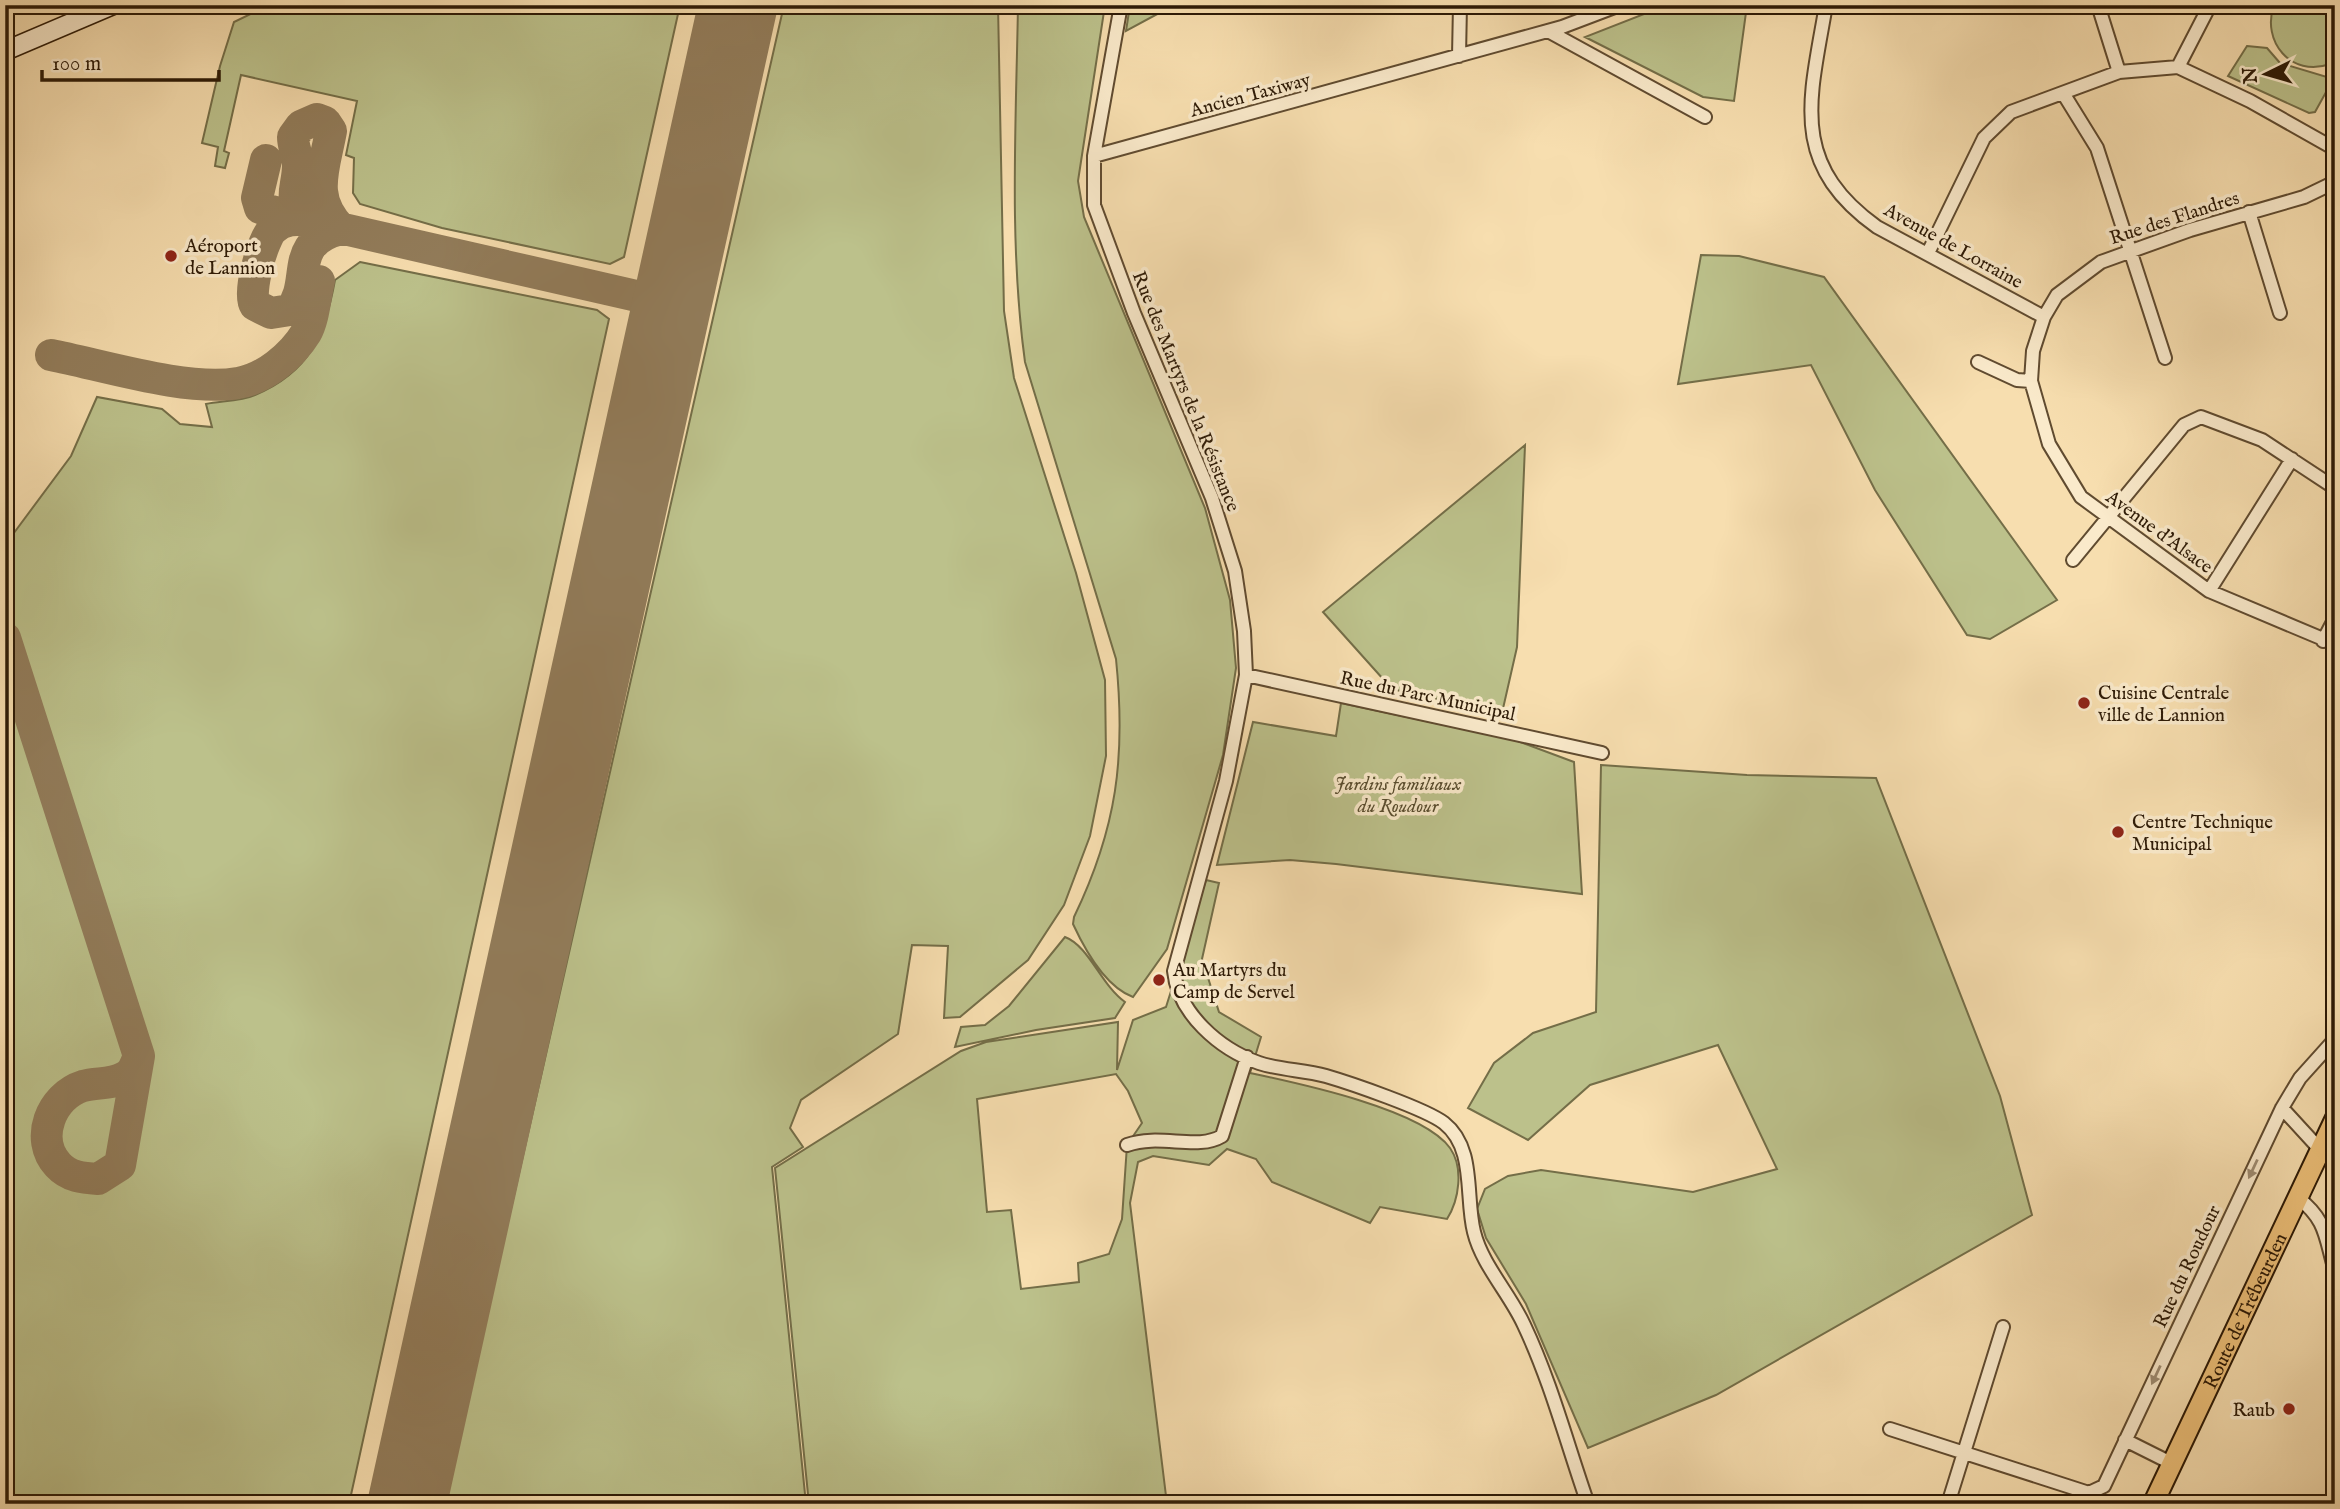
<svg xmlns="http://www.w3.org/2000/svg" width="2340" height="1509" font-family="'IM FELL English',serif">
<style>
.green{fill:#bcc18b;stroke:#746e48;stroke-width:2;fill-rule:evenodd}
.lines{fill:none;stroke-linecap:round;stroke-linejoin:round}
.taxiway{stroke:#927c5a;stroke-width:32}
.runway{stroke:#927c5a;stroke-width:79}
.street-casing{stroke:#604b30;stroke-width:16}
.secondary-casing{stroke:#2d1a06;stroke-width:21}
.primary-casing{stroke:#2d1a06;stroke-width:23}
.street{stroke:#faeacb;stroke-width:12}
.secondary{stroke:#faeacb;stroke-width:18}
.primary{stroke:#ecbf78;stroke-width:19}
.oneway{fill:#9e8c72}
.poi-dot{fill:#8f2418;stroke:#faeacb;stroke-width:2.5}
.labels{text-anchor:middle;stroke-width:7;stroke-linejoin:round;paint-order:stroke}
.street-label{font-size:19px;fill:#2d1a06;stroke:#faeacb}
.poi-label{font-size:19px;fill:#2d1a06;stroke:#faeacb;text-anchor:start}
.park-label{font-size:19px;font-style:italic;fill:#584c2e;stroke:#faeacb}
</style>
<rect width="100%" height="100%" fill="#f7deaf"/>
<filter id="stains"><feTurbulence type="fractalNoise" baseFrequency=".00286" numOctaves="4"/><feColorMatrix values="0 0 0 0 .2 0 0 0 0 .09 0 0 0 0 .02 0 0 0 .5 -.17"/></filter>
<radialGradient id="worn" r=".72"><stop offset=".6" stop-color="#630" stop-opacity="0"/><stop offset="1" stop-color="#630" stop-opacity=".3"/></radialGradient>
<path class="green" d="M 269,5 L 680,5 L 624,257 L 610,264 L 442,228 L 360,204 L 353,193 L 354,158 L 346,155 L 357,101 L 241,75 L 224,151 L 229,153 L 225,168 L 215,166 L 218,147 L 202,143 L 220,66 L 234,22 Z
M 784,5 L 998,5 L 1004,311 L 1014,378 L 1076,573 L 1105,680 L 1106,756 L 1090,836 L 1064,905 L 1028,960 L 960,1017 L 944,1018 L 948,946 L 912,945 L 898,1034 L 801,1100 L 790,1128 L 803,1147 L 772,1167 L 806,1504 L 444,1504 Z
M 1018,5 L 1105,5 L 1078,181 L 1084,217 L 1205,508 L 1230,600 L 1236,668 L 1223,755 L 1167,949 L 1133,997 C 1106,987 1085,950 1073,924 L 1074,917 C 1117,828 1126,757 1116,659 L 1025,362 C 1009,245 1016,124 1018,5 Z
M 1130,5 L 1174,5 L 1126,31 Z
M 1667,5 L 1747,5 L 1734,101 L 1703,97 L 1585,37 Z
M 2274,5 L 2335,5 L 2335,53 L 2330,64 C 2291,78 2261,41 2274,5 Z
M 2247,46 L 2267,48 L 2280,63 L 2327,77 L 2330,85 L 2315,112 L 2309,113 L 2228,76 Z
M 1701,255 L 1739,256 L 1824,277 L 2057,600 L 1990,639 L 1967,635 L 1875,490 L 1811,365 L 1678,384 Z
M 360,262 L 597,310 L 609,319 L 349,1504 L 5,1504 L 5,675 L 130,1064 C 113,1082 81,1075 57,1094 C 22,1123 48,1189 94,1182 C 102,1181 112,1175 119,1171 L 134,1116 L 142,1049 L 5,619 L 5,545 L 71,456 L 97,397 L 162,409 L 180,424 L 212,427 L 206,404 C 221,401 241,401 255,395 C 310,372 325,335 335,280 Z
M 1525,445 L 1517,647 L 1502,713 L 1392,689 L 1323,612 Z
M 1341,703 L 1515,740 L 1574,762 L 1582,894 L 1336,864 L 1290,860 L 1217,865 L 1253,722 L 1336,736 Z
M 1601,765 L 1747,775 L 1876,778 L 2000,1096 L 2032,1215 L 1716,1395 L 1588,1448 L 1526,1304 L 1486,1238 L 1477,1209 L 1485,1189 L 1508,1176 L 1541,1170 L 1693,1192 L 1777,1169 L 1718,1045 L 1590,1085 L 1528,1140 L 1468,1108 L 1494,1063 L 1533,1033 L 1596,1012 Z
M 1206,880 L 1219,883 L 1202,959 L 1219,1012 L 1261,1037 L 1250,1073 C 1297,1083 1422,1109 1450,1148 C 1464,1168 1459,1200 1447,1219 L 1380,1207 L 1370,1223 L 1272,1182 L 1256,1159 L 1227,1149 L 1209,1165 L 1153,1156 L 1138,1162 L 1130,1203 L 1167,1504 L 809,1504 L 775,1168 L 961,1051 L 986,1042 L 1118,1022 L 1117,1070 L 1133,1020 L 1166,1007 ZM 1116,1074 L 1128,1091 L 1142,1123 L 1127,1145 L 1122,1219 L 1109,1254 L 1078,1263 L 1079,1282 L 1021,1289 L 1011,1210 L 987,1212 L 977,1099 Z
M 1065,937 C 1089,946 1101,985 1125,1002 L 1115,1018 L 1036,1030 L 955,1047 L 961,1027 L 985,1025 L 1009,1006 Z
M 128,1081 L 119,1144 L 110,1170 C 65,1192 31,1139 62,1103 C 80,1082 107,1092 128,1081 Z"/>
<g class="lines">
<path class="taxiway" d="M 266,160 L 257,198 L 260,208 L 305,220
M 309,221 C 285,199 298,190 298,165 C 298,156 293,147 293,137 L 301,126 L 317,119 L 325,122 L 331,131 C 324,170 310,197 341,229
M 341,229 C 286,243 314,282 290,310 L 271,313 L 255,305 C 247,294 263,238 273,229 C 284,219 296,219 309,221 L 641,297 C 659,308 665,319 665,340
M 641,297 L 667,289 L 680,270
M 51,355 C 102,365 188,392 238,383 C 264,379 292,356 306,333 C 314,319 315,297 319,281
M 5,638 L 139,1056 L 120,1165 L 98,1179 C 83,1178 69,1177 58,1165 C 34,1139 51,1096 83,1086 C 97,1082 111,1085 125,1077 C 134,1072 135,1065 139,1056"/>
<path class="runway" d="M 407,1504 L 738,5"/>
<defs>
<path id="street" d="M 1121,5 L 1094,156 L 1094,205 L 1134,313 L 1212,498 L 1235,571 L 1244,631 L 1246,675 L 1226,781 L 1174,971 C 1178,1013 1219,1049 1259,1063 C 1280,1070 1304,1070 1326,1076 C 1350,1083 1426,1109 1444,1123 C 1476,1148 1465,1197 1474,1232 C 1482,1265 1510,1294 1524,1325 C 1551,1382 1567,1444 1588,1504
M 1826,5 C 1810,99 1788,163 1877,227 L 2044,317
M 2098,5 L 2119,72
M 1548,31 L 1705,117
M 1459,56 L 1460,5
M 2178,67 L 2210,5
M 2063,93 L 2097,148 L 2165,358
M 1094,156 L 1562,27 L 1620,5
M 2335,182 L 2304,197 L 2190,230 L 2101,262 L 2057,295 L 2044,317 L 2033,351 L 2031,381 L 2049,444 L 2081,497 L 2209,591 L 2335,644
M 2249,212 L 2280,313
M 1928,253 L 1984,138 L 2011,112 L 2119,72 L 2178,67 L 2250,101 L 2335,149
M 1978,362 L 2017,380 L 2031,381
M 2073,560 L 2184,425 L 2201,417 L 2262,440 L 2335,488
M 2209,591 L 2292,459
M 2323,641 L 2335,618
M 1246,675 L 1602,753
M 2282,1108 L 2315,1144 L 2322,1147
M 1127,1145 C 1160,1133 1197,1151 1222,1136 L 1247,1057
M 2297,1197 C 2327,1220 2325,1237 2335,1271
M 1890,1429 L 2089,1493 L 2104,1486 L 2282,1108 L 2300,1078 L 2335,1039
M 2125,1440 L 2171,1463
M 1948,1504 L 2003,1327"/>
<path id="secondary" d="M 5,51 L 113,5"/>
<g id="primary">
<path id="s1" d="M 2153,1504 L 2335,1119"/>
</g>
</defs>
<use href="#street" class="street-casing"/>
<use href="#secondary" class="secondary-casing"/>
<use href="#primary" class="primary-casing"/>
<use href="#street" class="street"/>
<use href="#secondary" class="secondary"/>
<use href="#primary" class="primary"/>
</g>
<defs><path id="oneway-solid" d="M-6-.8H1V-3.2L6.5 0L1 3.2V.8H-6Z" transform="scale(1.75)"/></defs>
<g class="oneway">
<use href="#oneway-solid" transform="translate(2253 1169) rotate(115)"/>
<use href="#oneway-solid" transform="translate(2156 1375) rotate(115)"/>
</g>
<g class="poi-dot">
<circle cx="171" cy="256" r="7"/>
<circle cx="2084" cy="703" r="7"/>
<circle cx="2118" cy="832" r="7"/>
<circle cx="1159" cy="980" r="7"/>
<circle cx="2289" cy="1409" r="7"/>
</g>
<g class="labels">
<g class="street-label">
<text transform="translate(1250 94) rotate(-15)" y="7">Ancien Taxiway</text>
<text transform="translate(2174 217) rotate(-18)" y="7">Rue des Flandres</text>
<text transform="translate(1954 245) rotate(29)" y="7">Avenue de Lorraine</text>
<text transform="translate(1187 391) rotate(68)" y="7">Rue des Martyrs de la Résistance</text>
<text transform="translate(2160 531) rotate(36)" y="7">Avenue d'Alsace</text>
<text transform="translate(1428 695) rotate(12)" y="7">Rue du Parc Municipal</text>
<text transform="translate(2186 1266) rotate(-65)" y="7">Rue du Roudour</text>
<text dy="7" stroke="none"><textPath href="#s1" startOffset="214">Route de Trébeurden</textPath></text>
</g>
<g class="poi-label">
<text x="185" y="252">Aéroport<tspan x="185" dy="22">de Lannion</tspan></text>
<text x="2098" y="699">Cuisine Centrale<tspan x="2098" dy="22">ville de Lannion</tspan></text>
<text x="2132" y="828">Centre Technique<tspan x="2132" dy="22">Municipal</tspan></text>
<text x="1173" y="976">Au Martyrs du<tspan x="1173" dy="22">Camp de Servel</tspan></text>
<text x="2275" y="1416" text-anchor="end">Raub</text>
</g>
<g class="park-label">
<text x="1398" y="790">Jardins familiaux<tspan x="1398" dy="22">du Roudour</tspan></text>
</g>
</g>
<rect width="2340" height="1509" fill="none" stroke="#f7deaf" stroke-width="28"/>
<rect x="7" y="7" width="2326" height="1495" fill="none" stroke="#2d1a06" stroke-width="3.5"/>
<rect x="14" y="14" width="2312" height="1481" fill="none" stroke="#2d1a06" stroke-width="2"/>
<g transform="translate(2266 74) rotate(265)" stroke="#faeacb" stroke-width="5" paint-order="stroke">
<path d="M0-5L12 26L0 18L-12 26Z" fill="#2d1a06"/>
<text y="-10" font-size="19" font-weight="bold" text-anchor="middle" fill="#2d1a06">N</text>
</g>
<path d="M42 70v10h177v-10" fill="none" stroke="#2d1a06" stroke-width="3.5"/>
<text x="52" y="70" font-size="21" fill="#2d1a06" stroke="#faeacb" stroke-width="5" paint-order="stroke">100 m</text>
<rect width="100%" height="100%" filter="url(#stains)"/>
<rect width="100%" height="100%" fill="url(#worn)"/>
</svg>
